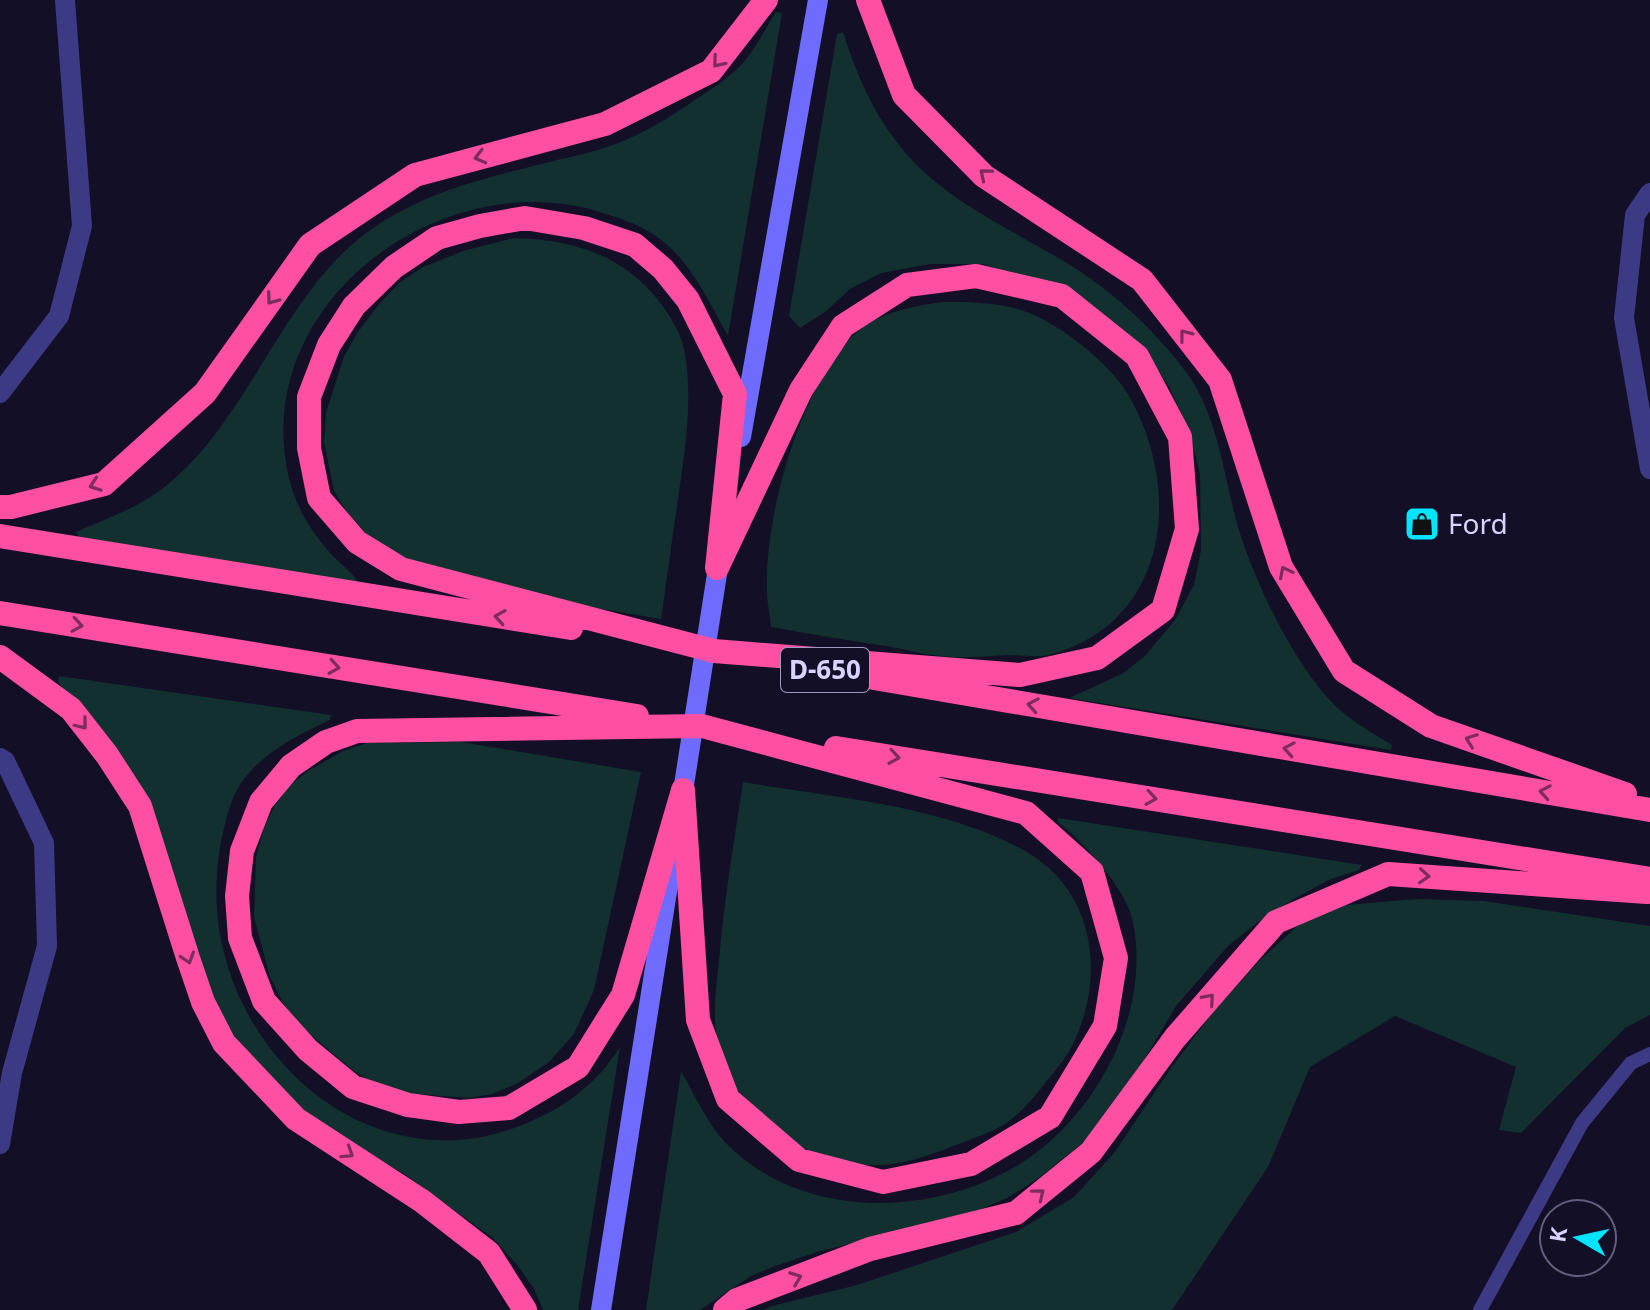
<svg xmlns="http://www.w3.org/2000/svg" width="1650" height="1310" font-family="'Noto Sans',sans-serif">
<style>
.green{fill:#12302f}
.lines{fill:none;stroke-linecap:round;stroke-linejoin:round}
.lane{stroke:#3d3a85;stroke-width:14}
.street{stroke:#3d3a85;stroke-width:20}
.secondary{stroke:#6f6bff;stroke-width:20}
.highway{stroke:#ff4fa3;stroke-width:24}
.oneway{stroke:#7d2c5e}
.labels{text-anchor:middle;stroke-width:8;stroke-linejoin:round;paint-order:stroke}
.shield{fill:#130f26;stroke:#9e99be;stroke-width:2}
.shield-label{font-size:26px;font-weight:bold;fill:#d9d4ff}
.poi-label{font-size:28px;fill:#d9d4ff;stroke:#130f26;text-anchor:start}
</style>
<rect width="100%" height="100%" fill="#130f26"/>
<path class="green" d="M 776,12 L 782,13 L 728,336 C 706,297 688,254 648,231 C 635,223 618,218 603,213 C 443,161 248,303 289,478 C 296,508 313,535 334,557 C 342,566 353,572 358,583 L 79,537 L 76,532 C 103,520 134,509 158,492 C 250,425 281,289 376,226 C 433,188 492,177 557,160 C 575,156 593,152 610,146 C 642,135 667,119 695,100 C 713,88 734,75 747,58 C 758,44 766,27 776,12 Z
M 843,32 C 858,79 877,122 911,159 C 949,201 1013,231 1062,260 C 1110,289 1149,324 1183,368 C 1215,407 1223,468 1235,516 C 1250,574 1298,677 1346,715 C 1360,726 1376,735 1392,745 L 1391,750 L 1069,698 L 1122,674 L 1145,656 L 1175,620 L 1194,585 L 1201,550 L 1200,474 L 1189,431 L 1170,388 L 1152,362 L 1070,294 L 984,264 L 930,264 L 881,273 L 850,289 L 825,312 L 800,328 L 789,316 L 837,34 Z
M 513,238 C 570,239 622,254 658,300 C 670,315 682,334 685,354 C 693,402 685,451 678,499 C 672,539 667,579 661,619 L 482,589 L 393,557 L 373,541 L 347,512 L 334,491 L 324,442 L 326,413 L 344,356 L 358,332 L 379,304 L 400,282 L 423,267 L 463,251 Z
M 942,302 C 974,302 1009,302 1038,317 C 1068,331 1112,366 1129,396 C 1183,491 1169,623 1049,655 C 1036,658 1020,655 1006,655 C 988,656 970,658 952,657 C 932,656 911,651 892,647 C 851,641 811,634 771,627 C 770,615 767,603 767,591 C 764,516 801,383 857,332 C 879,312 915,306 942,302 Z
M 59,676 L 331,715 L 330,720 C 299,734 261,754 241,783 C 227,803 218,851 217,876 C 206,1037 360,1190 522,1125 C 563,1109 596,1085 620,1047 L 578,1310 L 543,1310 L 534,1289 L 518,1266 L 493,1238 L 403,1173 L 353,1145 L 305,1114 L 249,1061 L 214,1004 L 176,884 L 58,681 Z
M 461,742 L 641,772 L 594,990 L 574,1034 L 549,1062 L 518,1083 L 492,1094 L 469,1098 L 404,1093 L 375,1084 L 354,1071 L 300,1026 L 284,1005 L 270,977 L 254,917 L 256,857 L 264,828 L 274,807 L 289,786 L 308,771 L 343,751 L 367,743 Z
M 743,782 C 835,798 949,805 1030,854 C 1097,895 1105,980 1072,1046 C 1065,1060 1053,1073 1043,1086 C 1033,1098 1022,1112 1009,1121 C 996,1131 979,1136 964,1142 C 941,1151 918,1160 893,1164 C 820,1173 740,1124 720,1053 C 711,1023 716,990 719,960 C 724,901 734,842 743,782 Z
M 1058,818 L 1362,865 L 1359,870 L 1331,879 L 1299,896 L 1266,916 L 1228,946 L 1176,1006 L 1131,1082 L 1091,1136 L 1039,1178 L 1007,1198 L 970,1214 L 817,1252 L 775,1266 L 751,1276 L 700,1310 L 646,1310 L 681,1071 C 696,1097 708,1126 730,1147 C 807,1221 937,1217 1023,1162 C 1098,1113 1151,1012 1133,922 C 1127,890 1083,841 1058,822 Z
M 1416,899 L 1484,901 L 1650,926 L 1650,1015 L 1625,1028 L 1521,1133 L 1499,1130 L 1516,1067 L 1395,1016 L 1310,1067 L 1268,1167 L 1172,1310 L 764,1310 L 772,1306 L 857,1285 L 1016,1232 L 1074,1197 L 1114,1153 L 1169,1071 L 1213,1012 L 1259,961 L 1303,921 L 1346,905 Z"/>
<g class="lines">
<path class="lane" d="M 1480,1310 L 1582,1123 L 1631,1063 L 1650,1054"/>
<path class="street" d="M 1650,193 L 1635,215 L 1624,318 L 1650,469
M 0,393 L 59,316 L 82,226 L 65,0
M 0,758 L 5,761 L 44,843 L 47,946 L 12,1073 L 0,1144"/>
<path class="secondary" d="M 741,437 L 818,0
M 681,804 L 720,555
M 601,1310 L 672,860"/>
<path class="highway" d="M 868,0 L 904,95 L 984,176 L 1142,280 L 1220,380 L 1281,567 L 1344,671 L 1431,726 L 1625,794
M 525,218 L 584,228 L 635,245 L 663,269 L 688,300 L 735,394 L 717,568 L 801,390 L 843,326 L 907,285 L 976,276 L 1062,296 L 1137,356 L 1180,437 L 1187,529 L 1163,610 L 1097,658 L 1020,675 L 714,651 L 401,569 L 357,542 L 319,498 L 309,448 L 309,397 L 329,345 L 354,306 L 394,267 L 437,238 L 480,226 Z
M 0,507 L 11,507 L 104,484 L 205,393 L 310,245 L 415,175 L 605,124 L 711,71 L 766,0
M 0,536 L 571,628
M 0,613 L 637,716
M 0,657 L 71,709 L 107,755 L 140,806 L 188,958 L 203,1002 L 224,1043 L 296,1119 L 422,1201 L 489,1253 L 525,1310
M 868,677 L 1650,810
M 702,726 L 1026,813 L 1092,872 L 1116,958 L 1105,1026 L 1050,1117 L 971,1164 L 883,1182 L 799,1160 L 728,1099 L 698,1020 L 683,790 L 623,995 L 578,1067 L 509,1108 L 459,1112 L 408,1105 L 353,1087 L 308,1050 L 264,1001 L 240,938 L 237,896 L 242,851 L 261,802 L 291,766 L 326,742 L 357,731 Z
M 836,748 L 1650,879
M 725,1310 L 737,1300 L 870,1249 L 1016,1213 L 1091,1152 L 1175,1038 L 1276,922 L 1388,874 L 1647,892"/>
</g>
<defs><path id="oneway-chevron" d="M-2-3.5L2.5 0L-2 3.5" fill="none" stroke-width="1.6" stroke-linecap="round" stroke-linejoin="round" transform="scale(2)"/></defs>
<g class="oneway">
<use href="#oneway-chevron" transform="translate(718 62) rotate(130)"/>
<use href="#oneway-chevron" transform="translate(480 157) rotate(165)"/>
<use href="#oneway-chevron" transform="translate(985 174) rotate(-140)"/>
<use href="#oneway-chevron" transform="translate(272 299) rotate(126)"/>
<use href="#oneway-chevron" transform="translate(1185 335) rotate(-128)"/>
<use href="#oneway-chevron" transform="translate(95 485) rotate(161)"/>
<use href="#oneway-chevron" transform="translate(1285 572) rotate(-117)"/>
<use href="#oneway-chevron" transform="translate(500 617) rotate(-171)"/>
<use href="#oneway-chevron" transform="translate(77 625) rotate(9)"/>
<use href="#oneway-chevron" transform="translate(334 667) rotate(9)"/>
<use href="#oneway-chevron" transform="translate(1033 705) rotate(-170)"/>
<use href="#oneway-chevron" transform="translate(82 724) rotate(51)"/>
<use href="#oneway-chevron" transform="translate(1471 740) rotate(-160)"/>
<use href="#oneway-chevron" transform="translate(1289 749) rotate(-170)"/>
<use href="#oneway-chevron" transform="translate(894 757) rotate(9)"/>
<use href="#oneway-chevron" transform="translate(1545 792) rotate(-170)"/>
<use href="#oneway-chevron" transform="translate(1151 798) rotate(9)"/>
<use href="#oneway-chevron" transform="translate(1424 876) rotate(4)"/>
<use href="#oneway-chevron" transform="translate(188 958) rotate(72)"/>
<use href="#oneway-chevron" transform="translate(1209 999) rotate(-49)"/>
<use href="#oneway-chevron" transform="translate(348 1153) rotate(33)"/>
<use href="#oneway-chevron" transform="translate(1039 1194) rotate(-39)"/>
<use href="#oneway-chevron" transform="translate(796 1278) rotate(-21)"/>
</g>
<defs>
<symbol id="shop-square" viewBox="-11 -11 22 22"><rect x="-9" y="-9" width="18" height="18" rx="4" fill="#00e5ff" stroke="#130f26"/><path d="M-5-2.5h2.3a2.7 3.5 0 0 1 5.4 0H5L5.5 6h-11ZM-1.5-2.5h3a1.5 2.3 0 0 0-3 0Z" fill="#111"/></symbol>
</defs>
<g fill-rule="evenodd">
<use href="#shop-square" x="1402" y="504" width="40" height="40"/>
</g>
<g class="labels">
<rect class="shield" x="781" y="648" width="88" height="44" rx="6"/>
<g class="shield-label">
<text x="825" y="679">D-650</text>
</g>
<g class="poi-label">
<text x="1448" y="534">Ford</text>
</g>
</g>
<g transform="translate(1578 1238) rotate(279)"><circle r="38" fill="#130f26" stroke="#625e7d" stroke-width="2"/>
<path d="M0-6L14 30L0 20L-14 30Z" fill="#00e5ff"/>
<text y="-12" font-size="22" font-weight="bold" text-anchor="middle" fill="#d9d4ff">K</text>
</g>
</svg>
